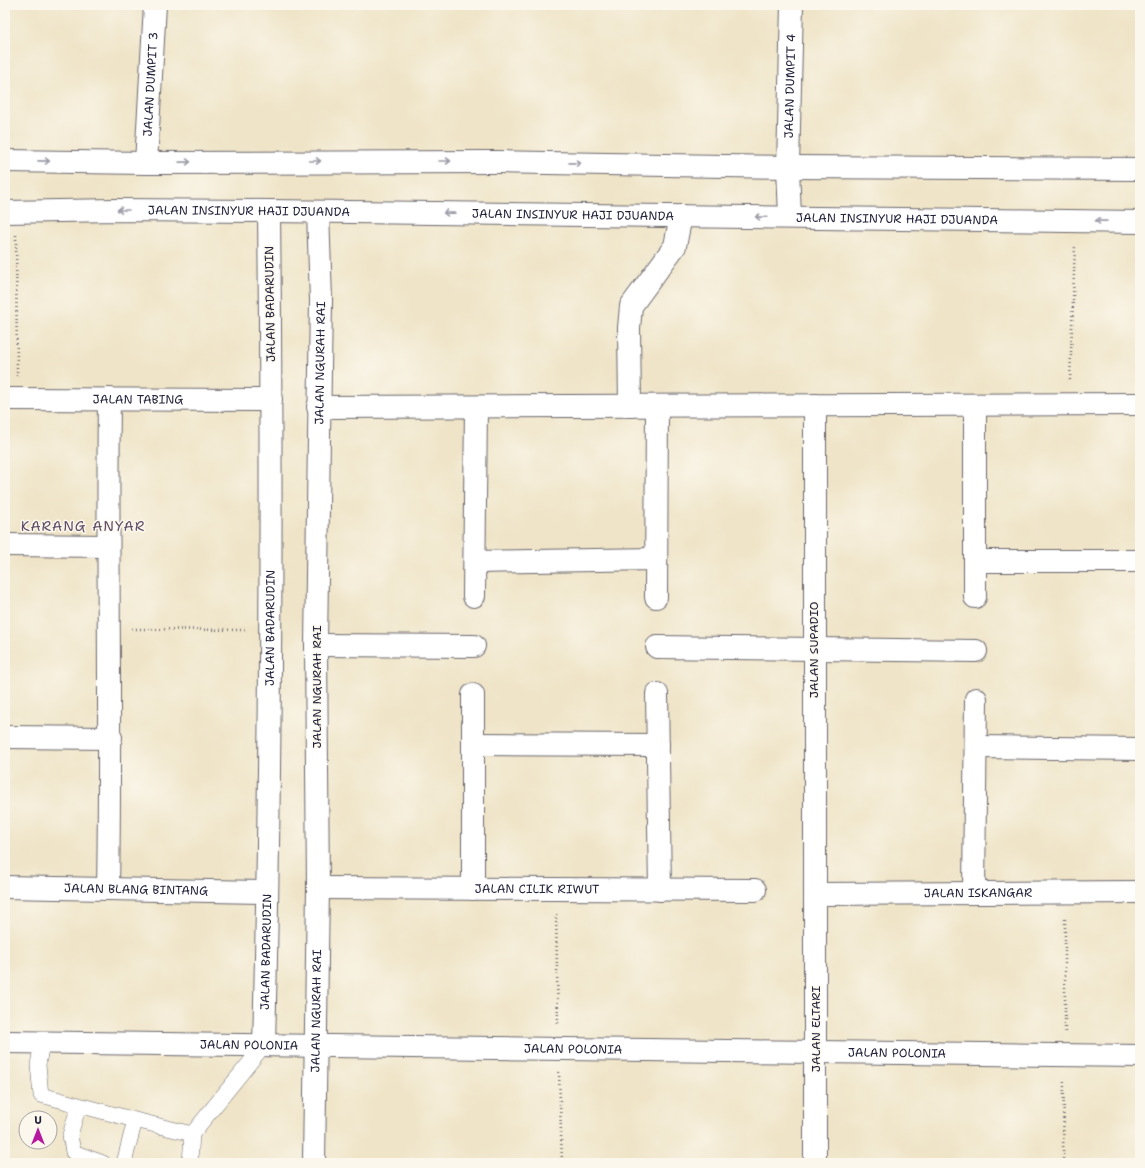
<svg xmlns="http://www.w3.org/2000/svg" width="1145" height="1168" font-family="'Shantell Sans',sans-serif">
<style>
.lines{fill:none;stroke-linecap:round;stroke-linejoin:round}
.lane-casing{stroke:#6a666c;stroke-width:16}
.street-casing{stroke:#6a666c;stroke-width:24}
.secondary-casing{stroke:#6a666c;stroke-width:24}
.path{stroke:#6a666c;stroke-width:2.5;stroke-dasharray:1 3;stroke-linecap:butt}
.lane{stroke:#fff;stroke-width:15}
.street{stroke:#fff;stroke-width:22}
.secondary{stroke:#fff;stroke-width:22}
.oneway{stroke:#9c9ca7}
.labels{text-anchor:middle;stroke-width:3;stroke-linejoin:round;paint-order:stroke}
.street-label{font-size:12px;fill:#22223b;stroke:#fbf7ec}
.quarter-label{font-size:14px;letter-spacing:1px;fill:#5e4c66;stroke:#fbf7ec}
</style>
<rect width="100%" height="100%" fill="#fbf7ec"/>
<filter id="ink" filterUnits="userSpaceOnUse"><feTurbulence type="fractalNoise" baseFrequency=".025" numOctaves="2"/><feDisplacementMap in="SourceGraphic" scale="8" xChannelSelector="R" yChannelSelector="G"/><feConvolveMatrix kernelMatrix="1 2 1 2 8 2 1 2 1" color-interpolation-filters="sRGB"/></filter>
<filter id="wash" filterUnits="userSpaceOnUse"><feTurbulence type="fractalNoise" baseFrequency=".012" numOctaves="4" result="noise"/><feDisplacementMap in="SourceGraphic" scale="16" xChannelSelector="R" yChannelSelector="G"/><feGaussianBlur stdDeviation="0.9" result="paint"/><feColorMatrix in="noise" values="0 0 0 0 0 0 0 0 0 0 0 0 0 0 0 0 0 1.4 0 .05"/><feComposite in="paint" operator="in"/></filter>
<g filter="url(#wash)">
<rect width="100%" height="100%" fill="#efe4c7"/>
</g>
<g filter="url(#ink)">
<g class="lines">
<defs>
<path id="lane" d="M 42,1042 L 38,1065 L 41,1095 L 135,1120 L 124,1163
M 79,1105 L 70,1135 L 73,1152 L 103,1163
M 135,1120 L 192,1134
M 190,1163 L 192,1134 L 264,1045"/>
<g id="street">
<path id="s1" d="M 146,163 L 155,5"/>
<path id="s2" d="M 790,217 L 788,167 L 792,5"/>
<path id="s3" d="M 5,399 L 271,400"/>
<path d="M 975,405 L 975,597"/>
<path d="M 630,406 L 629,328 L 631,306 L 675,246 L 681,216"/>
<path d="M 318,407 L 1140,404"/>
<path d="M 5,545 L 108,546"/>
<path d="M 975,561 L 1140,561"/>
<path d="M 475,562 L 656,559"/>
<path d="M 474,596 L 476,407"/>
<path d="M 656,597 L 657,406"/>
<path d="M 316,645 L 474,646"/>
<path d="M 657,647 L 976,651"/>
<path d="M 657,694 L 660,890"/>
<path d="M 5,737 L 111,738"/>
<path d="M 473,744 L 658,745"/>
<path d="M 977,747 L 1140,749"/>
<path id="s4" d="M 5,887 L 267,892"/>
<path id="s5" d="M 318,888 L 755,890"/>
<path d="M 108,889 C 111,726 107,562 109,399"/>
<path d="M 473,889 L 473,695"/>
<path d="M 974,893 L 976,699"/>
<path id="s6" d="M 816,894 L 1140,892"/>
<path id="s7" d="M 5,1042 L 1140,1056"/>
<path id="s8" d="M 264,1045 C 271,767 272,489 269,211"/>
<path id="s9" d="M 314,1163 L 318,888 L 316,645 L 321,300 L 318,212"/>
<path d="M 815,1163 L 815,405"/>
</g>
<g id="secondary">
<path d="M 5,161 L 146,163 L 495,162 L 788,167 L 1140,169"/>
<path id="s10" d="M 5,212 L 115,210 L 269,211 L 1140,222"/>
</g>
</defs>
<use href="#lane" class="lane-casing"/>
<use href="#street" class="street-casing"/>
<use href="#secondary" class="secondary-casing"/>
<path class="path" d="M 16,235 L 17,376
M 1070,380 L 1075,245
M 132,629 L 247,630
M 556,914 L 558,1025
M 1065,1032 L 1065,917
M 559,1072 L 562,1163
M 1063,1163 L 1064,1079"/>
<use href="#lane" class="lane"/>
<use href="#street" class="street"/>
<use href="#secondary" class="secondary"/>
</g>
<defs><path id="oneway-shaft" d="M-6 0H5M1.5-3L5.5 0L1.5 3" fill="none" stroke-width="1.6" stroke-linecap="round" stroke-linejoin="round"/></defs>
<g class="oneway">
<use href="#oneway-shaft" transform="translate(44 161) rotate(1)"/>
<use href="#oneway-shaft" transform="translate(315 161)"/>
<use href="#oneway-shaft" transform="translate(445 161)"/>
<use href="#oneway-shaft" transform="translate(185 162) rotate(-1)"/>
<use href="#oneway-shaft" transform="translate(575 163) rotate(1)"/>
<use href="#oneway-shaft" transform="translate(123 210) rotate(-180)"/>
<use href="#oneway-shaft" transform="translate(449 213) rotate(-179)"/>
<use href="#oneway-shaft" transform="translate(761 217) rotate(-179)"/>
<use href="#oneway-shaft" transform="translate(1101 221) rotate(-179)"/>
</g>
</g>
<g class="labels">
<g class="street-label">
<text dy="4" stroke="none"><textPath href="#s1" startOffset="79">JALAN DUMPIT 3</textPath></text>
<text dy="4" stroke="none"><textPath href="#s2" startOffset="131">JALAN DUMPIT 4</textPath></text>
<text dy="4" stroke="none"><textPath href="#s10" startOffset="244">JALAN INSINYUR HAJI DJUANDA</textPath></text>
<text dy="4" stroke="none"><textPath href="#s10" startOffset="568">JALAN INSINYUR HAJI DJUANDA</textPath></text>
<text dy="4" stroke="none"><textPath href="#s10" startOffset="892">JALAN INSINYUR HAJI DJUANDA</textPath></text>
<text transform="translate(270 304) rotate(-91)" y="4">JALAN BADARUDIN</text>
<text dy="4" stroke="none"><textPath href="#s9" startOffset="800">JALAN NGURAH RAI</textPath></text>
<text dy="4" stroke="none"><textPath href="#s3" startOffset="133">JALAN TABING</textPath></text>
<text dy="4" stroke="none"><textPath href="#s8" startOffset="417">JALAN BADARUDIN</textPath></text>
<text transform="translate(814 650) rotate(-90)" y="4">JALAN SUPADIO</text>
<text transform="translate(317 687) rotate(-90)" y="4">JALAN NGURAH RAI</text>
<text dy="4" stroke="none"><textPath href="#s5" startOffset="219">JALAN CILIK RIWUT</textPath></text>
<text dy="4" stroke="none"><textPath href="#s4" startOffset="131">JALAN BLANG BINTANG</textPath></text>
<text dy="4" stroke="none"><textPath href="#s6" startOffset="162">JALAN ISKANGAR</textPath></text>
<text dy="4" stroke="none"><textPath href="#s8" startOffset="93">JALAN BADARUDIN</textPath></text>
<text dy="4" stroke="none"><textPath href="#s9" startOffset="152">JALAN NGURAH RAI</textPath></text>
<text transform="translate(816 1029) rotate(-90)" y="4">JALAN ELTARI</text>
<text dy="4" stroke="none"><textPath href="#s7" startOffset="244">JALAN POLONIA</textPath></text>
<text dy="4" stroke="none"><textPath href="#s7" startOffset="568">JALAN POLONIA</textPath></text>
<text dy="4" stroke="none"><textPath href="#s7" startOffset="892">JALAN POLONIA</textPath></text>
</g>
<g class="quarter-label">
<text x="83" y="531">KARANG ANYAR</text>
</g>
</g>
<rect width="1145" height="1168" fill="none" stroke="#fbf7ec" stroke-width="20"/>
<g transform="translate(38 1130)"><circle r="19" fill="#fbf7ec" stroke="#a4a2a5"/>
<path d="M0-3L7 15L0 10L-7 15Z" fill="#b5179e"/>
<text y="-6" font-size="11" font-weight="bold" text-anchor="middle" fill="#22223b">U</text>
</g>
</svg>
